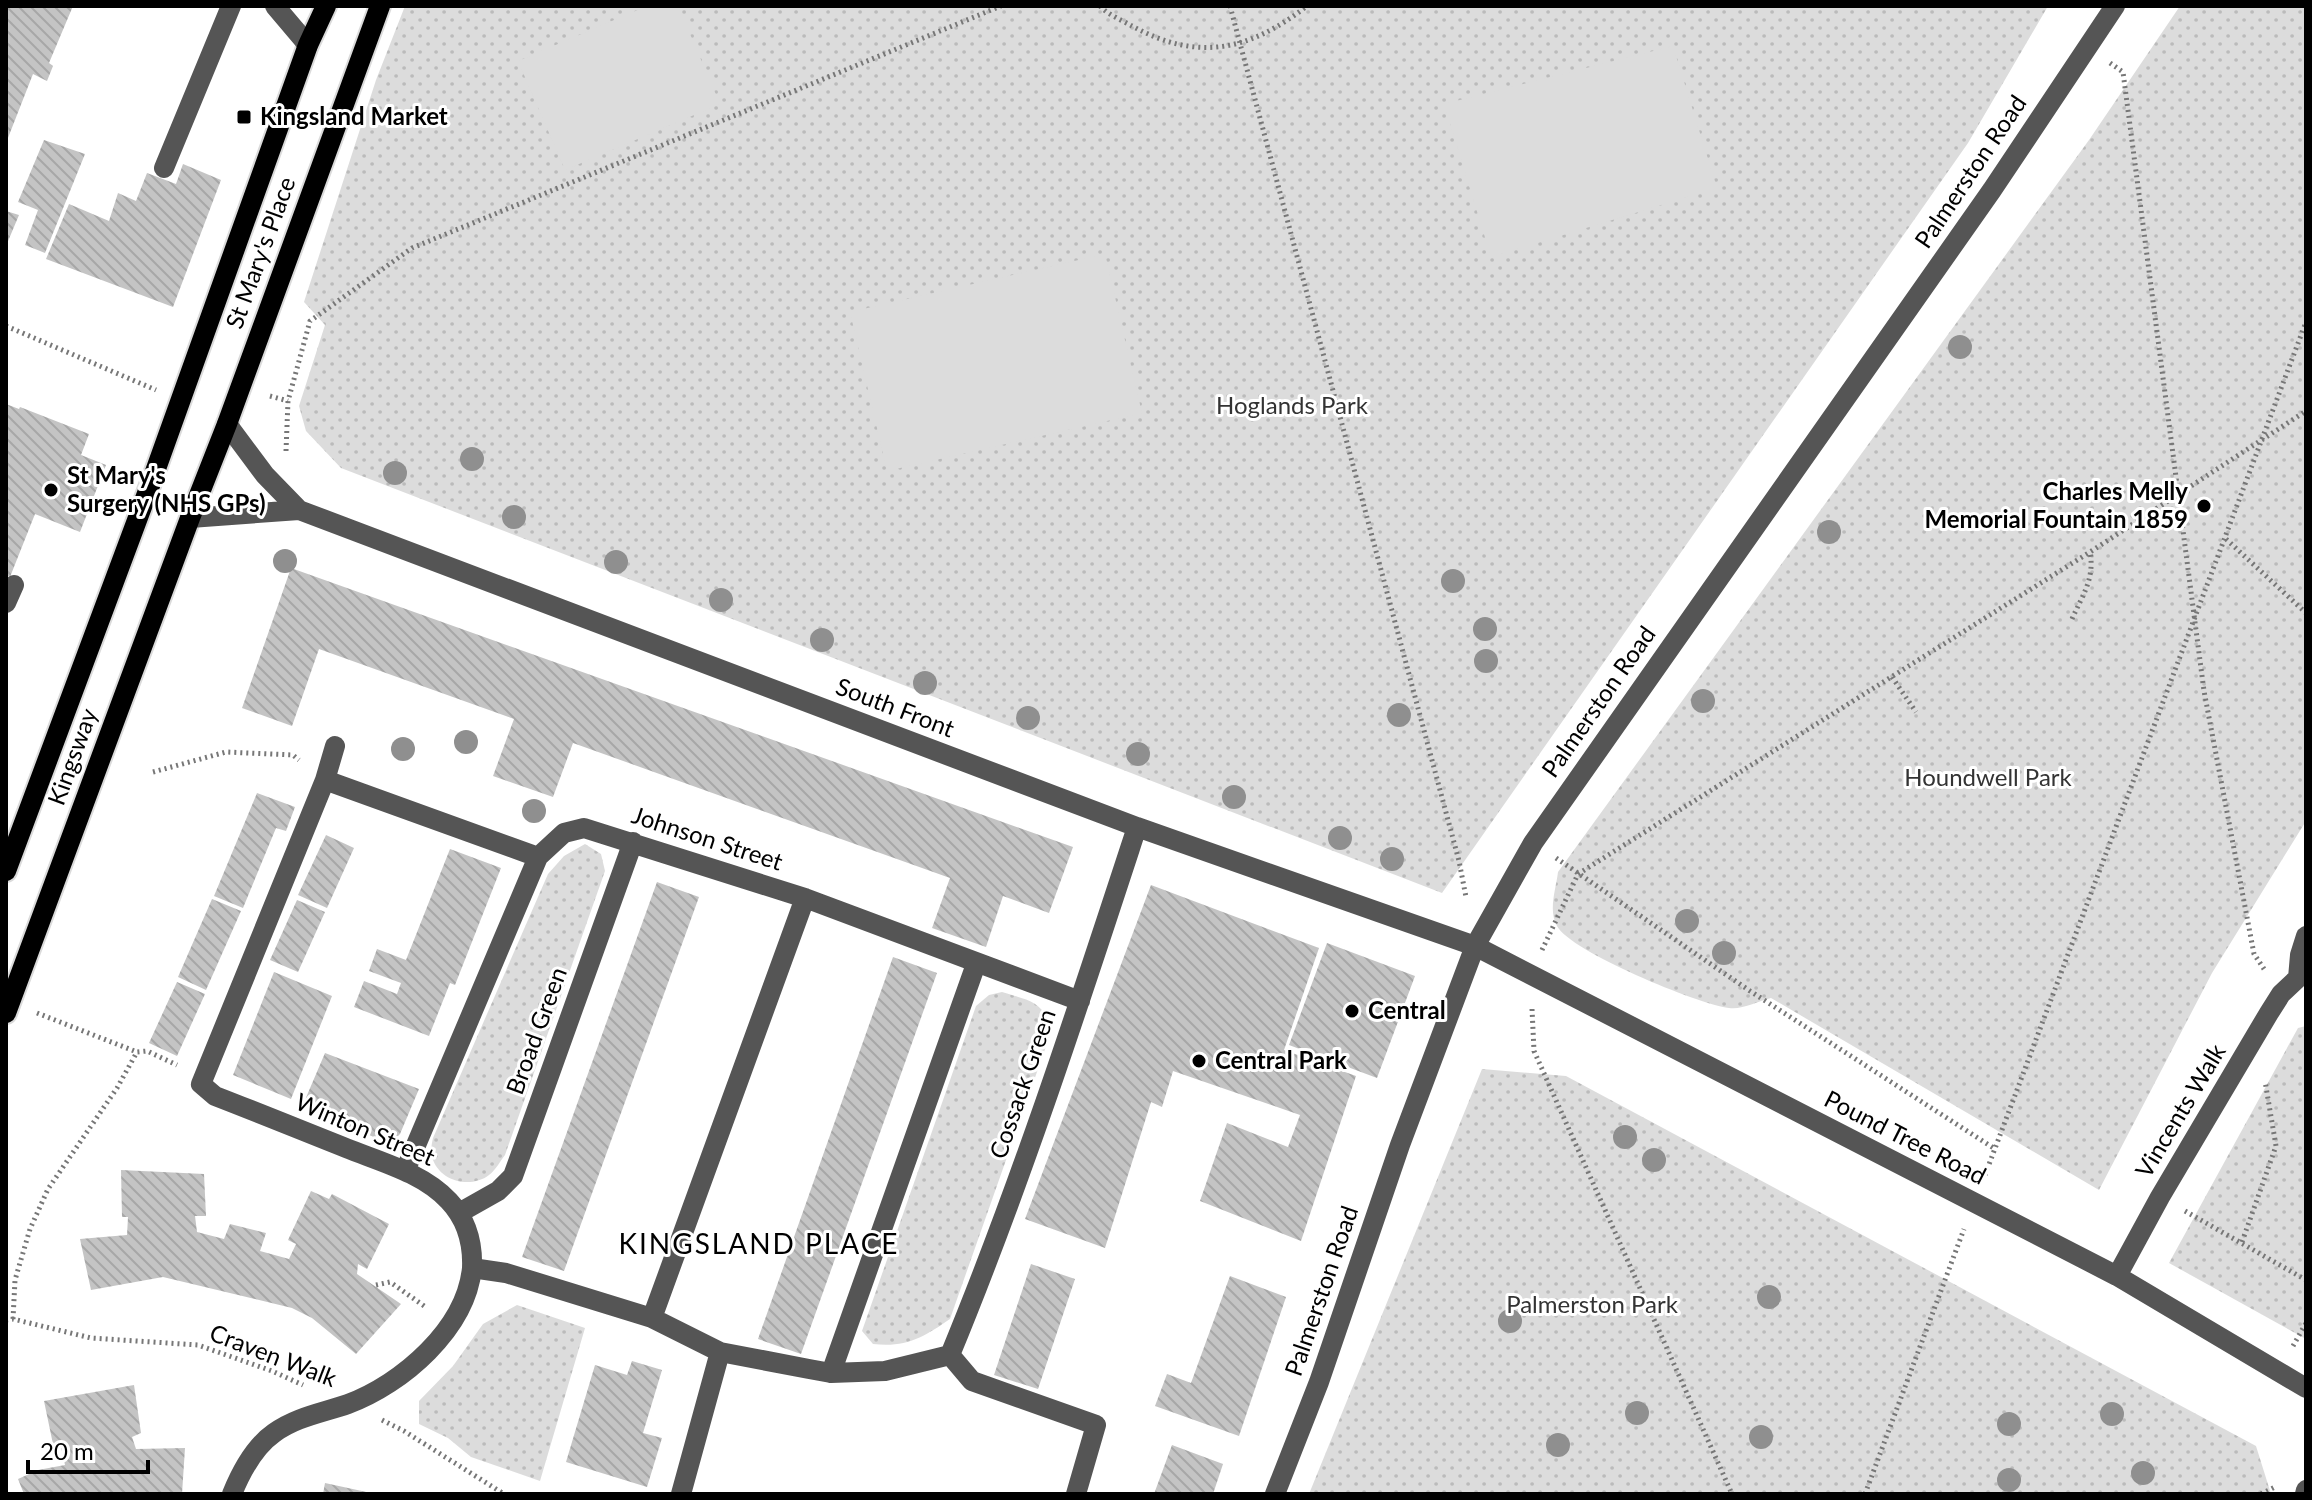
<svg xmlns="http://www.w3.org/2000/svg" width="2312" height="1500" font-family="Lato,sans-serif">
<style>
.park{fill:url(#park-dots)}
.pitch{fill:#dcdcdc}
.building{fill:url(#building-back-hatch)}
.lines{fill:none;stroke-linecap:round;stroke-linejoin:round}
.major-casing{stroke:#dbdbdb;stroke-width:24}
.path{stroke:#777;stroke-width:5;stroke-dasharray:2 4;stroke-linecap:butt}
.minor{stroke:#555;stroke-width:20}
.major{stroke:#000;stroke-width:20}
.tree{fill:#8f8f8f}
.poi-dot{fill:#000;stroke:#fff;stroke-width:3}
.labels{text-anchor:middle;stroke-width:6;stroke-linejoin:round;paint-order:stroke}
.poi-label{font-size:24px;font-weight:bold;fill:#000;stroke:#fff;text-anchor:start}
.street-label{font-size:24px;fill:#000;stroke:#fff}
.park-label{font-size:24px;fill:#333;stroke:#fff}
.quarter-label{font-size:28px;letter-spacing:2px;fill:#000;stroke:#fff}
</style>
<defs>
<pattern id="park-dots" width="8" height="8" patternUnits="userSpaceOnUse" patternTransform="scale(2)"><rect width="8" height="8" fill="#dcdcdc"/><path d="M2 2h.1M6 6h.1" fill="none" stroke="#bbb" stroke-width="1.8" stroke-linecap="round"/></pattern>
<pattern id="building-back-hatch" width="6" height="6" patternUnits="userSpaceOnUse" patternTransform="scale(2)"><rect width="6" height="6" fill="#c4c4c4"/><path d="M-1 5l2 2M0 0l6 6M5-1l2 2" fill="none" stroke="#a7a7a7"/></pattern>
</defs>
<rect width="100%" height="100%" fill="#fff"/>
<path class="park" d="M 405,6 L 2048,6 L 1968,143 L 1442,893 L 341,468 L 306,431 L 299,406 L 325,325 L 304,302 L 376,80 Z
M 2180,6 L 2306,6 L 2306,821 L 2212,973 L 2099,1190 L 1771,998 C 1758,1001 1742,1010 1729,1008 C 1698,1004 1571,952 1557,926 C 1548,910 1556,889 1558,872 L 2089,140 Z
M 585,844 L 601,854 L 605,871 L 505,1155 C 500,1161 496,1170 489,1175 C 471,1189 439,1182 432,1157 C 430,1151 432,1143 433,1138 L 548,874 L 564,856 Z
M 1002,992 C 1030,1001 1047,1001 1050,1035 L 950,1319 C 924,1337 906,1348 873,1344 L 862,1331 L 976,1006 L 989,995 Z
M 2306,1026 L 2306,1339 L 2169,1263 L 2298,1028 Z
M 1482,1069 L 1566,1076 L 2256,1446 L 2271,1494 L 1309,1494 Z
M 517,1305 L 585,1328 L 540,1481 L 471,1457 L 448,1438 L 419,1424 L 419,1401 L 453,1366 L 483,1324 Z"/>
<path class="pitch" d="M 647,6 L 678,6 L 720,104 L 565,170 L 518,61 Z
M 1673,46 L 1717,188 L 1491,257 L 1444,104 Z
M 1105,254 L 1142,413 L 887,471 L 850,312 Z"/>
<path class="building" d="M 6,6 L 73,6 L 49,63 L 53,66 L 47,81 L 33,74 L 6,143 Z
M 44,140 L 85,154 L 45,253 L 25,245 L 38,210 L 18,202 Z
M 183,164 L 221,180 L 173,307 L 46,259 L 69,204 L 109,221 L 118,193 L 136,201 L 147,173 L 176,184 Z
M 6,211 L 19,215 L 6,246 Z
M 6,404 L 19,409 L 20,407 L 89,434 L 81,455 L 106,465 L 80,532 L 35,514 L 10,577 L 6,575 Z
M 291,568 L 1073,847 L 1049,913 L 1003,896 L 986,947 L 932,928 L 950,878 L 573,743 L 553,797 L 493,776 L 514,719 L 319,649 L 292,726 L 242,708 Z
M 257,793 L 295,807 L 286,831 L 276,828 L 243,908 L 214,896 Z
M 326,835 L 354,848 L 327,908 L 298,895 Z
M 450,849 L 501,868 L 455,985 L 450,983 L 429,1036 L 354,1007 L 364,981 L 397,994 L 401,983 L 369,971 L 377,949 L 406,960 Z
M 657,882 L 699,897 L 564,1271 L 522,1257 Z
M 1151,885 L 1319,948 L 1284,1050 L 1356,1076 L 1301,1241 L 1200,1201 L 1227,1123 L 1288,1147 L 1300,1115 L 1173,1071 L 1162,1107 L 1151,1102 L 1105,1248 L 1025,1219 Z
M 212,899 L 241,911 L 206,990 L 178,977 Z
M 297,900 L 325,912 L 298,972 L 270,960 Z
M 1327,943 L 1415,976 L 1377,1078 L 1289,1045 Z
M 893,957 L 937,973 L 801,1354 L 758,1339 Z
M 274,972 L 332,996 L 291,1099 L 233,1075 Z
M 177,982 L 205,994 L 177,1056 L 149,1043 Z
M 325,1053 L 419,1089 L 400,1134 L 394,1140 L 381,1140 L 302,1107 Z
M 121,1170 L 204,1174 L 206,1216 L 195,1216 L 197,1232 L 224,1239 L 230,1224 L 266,1233 L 260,1251 L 289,1259 L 296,1244 L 288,1240 L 311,1191 L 329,1199 L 332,1194 L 389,1224 L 367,1269 L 358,1264 L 357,1274 L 401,1304 L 356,1354 L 312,1318 L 292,1308 L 163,1277 L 91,1290 L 80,1239 L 127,1235 L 128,1217 L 122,1217 Z
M 1031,1264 L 1075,1279 L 1038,1389 L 994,1375 Z
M 1230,1276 L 1286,1297 L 1239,1436 L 1155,1406 L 1167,1374 L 1191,1383 Z
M 632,1361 L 662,1370 L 643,1433 L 662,1438 L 647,1487 L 566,1462 L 595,1365 L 627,1375 Z
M 134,1385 L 141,1433 L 132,1437 L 136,1449 L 185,1448 L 182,1494 L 24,1494 L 18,1479 L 38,1470 L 65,1465 L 61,1447 L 54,1449 L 44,1401 Z
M 1172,1445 L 1223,1464 L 1213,1494 L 1154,1494 Z
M 325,1483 L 371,1493 L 371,1494 L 323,1494 Z"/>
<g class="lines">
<defs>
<path id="major" d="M 6,871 L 152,480 L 308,45 L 326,6
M 6,1013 L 190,518 L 227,424 L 380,6"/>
</defs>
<use href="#major" class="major-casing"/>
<path class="path" d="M 1100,6 C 1108,15 1122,20 1132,26 C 1198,62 1249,51 1307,6
M 1230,6 L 1459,861 L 1466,897
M 2110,63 L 2123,72 L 2204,691 L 2254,954 L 2264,969
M 6,326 L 156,390
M 270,396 L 288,401
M 286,451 L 288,401 L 310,321 L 412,248 L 1001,6
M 2226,539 L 2306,613
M 2072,619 C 2082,596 2095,579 2090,552
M 1892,677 L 1916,712
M 153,772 L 226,752 L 293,755 L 299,760
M 1556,858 L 1750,991 L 1995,1149
M 1542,950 L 1578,874 L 2090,552 L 2306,411
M 1532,1009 L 1534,1051 L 1732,1494
M 37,1013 L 137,1052
M 1985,1175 L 2306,322
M 2185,1211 L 2306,1280
M 2242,1242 L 2276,1146 L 2265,1081
M 376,1285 L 390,1282 L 427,1308
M 13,1319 L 15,1280 L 30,1229 L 48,1189 L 117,1088 L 137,1052 L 147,1051 L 177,1065
M 6,1320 L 13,1319 L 91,1338 L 198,1345 L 272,1371 L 303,1385
M 2293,1346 L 2306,1323
M 382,1420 L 404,1431 L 504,1494
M 1865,1494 L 1964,1229
M 2261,1494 L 2277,1486"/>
<path class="minor" d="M 275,6 L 308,45
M 164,168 L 231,6
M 227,424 L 265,475 L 299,510
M 190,518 L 299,510 L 1137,827 L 1475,946 L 2117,1276 L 2306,1388
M 6,603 L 14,585
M 335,746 L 325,780 L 201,1084 L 215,1096 C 259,1113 303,1131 346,1148 C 381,1162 423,1173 449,1201 C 467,1220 473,1243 472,1268 L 506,1273 L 652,1318 L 720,1352 L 809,1369 L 831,1373 L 885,1371 L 950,1355
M 325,780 L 538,857 L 564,833 L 584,828 L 805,898 L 1080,1001
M 405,1171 L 538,857
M 459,1213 L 498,1191 L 513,1176 L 633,842
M 2117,1276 L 2160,1197 L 2269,1013 L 2281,994 L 2298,978 L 2300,955 L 2306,936
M 652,1318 L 805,898
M 950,1355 C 1021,1183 1079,1004 1137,827
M 950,1355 L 972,1381 L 1096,1425 L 1076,1494
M 831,1373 L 976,964
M 232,1494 C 241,1472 254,1447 274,1433 C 296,1417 322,1413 348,1404 C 402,1384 466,1329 472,1268
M 681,1494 L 720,1352
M 1275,1494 L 1319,1382 L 1400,1145 L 1475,946 L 1533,843 L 1992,190 L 2115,6
M 2305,1494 L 2306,1490"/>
<use href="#major" class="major"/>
</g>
<g class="tree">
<circle cx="1960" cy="347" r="12"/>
<circle cx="472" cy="459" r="12"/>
<circle cx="395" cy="473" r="12"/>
<circle cx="514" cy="517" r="12"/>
<circle cx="1829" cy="532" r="12"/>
<circle cx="285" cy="561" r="12"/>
<circle cx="616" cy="562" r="12"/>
<circle cx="1453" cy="581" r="12"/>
<circle cx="721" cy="600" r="12"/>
<circle cx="1485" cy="629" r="12"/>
<circle cx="822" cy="640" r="12"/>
<circle cx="1486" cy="661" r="12"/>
<circle cx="925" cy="683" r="12"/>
<circle cx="1703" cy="701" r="12"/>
<circle cx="1399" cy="715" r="12"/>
<circle cx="1028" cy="718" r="12"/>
<circle cx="466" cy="742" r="12"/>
<circle cx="403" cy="749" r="12"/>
<circle cx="1138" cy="754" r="12"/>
<circle cx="1234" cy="797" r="12"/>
<circle cx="534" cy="811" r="12"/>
<circle cx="1340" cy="838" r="12"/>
<circle cx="1392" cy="859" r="12"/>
<circle cx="1687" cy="921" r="12"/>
<circle cx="1724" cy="953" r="12"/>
<circle cx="1625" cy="1137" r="12"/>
<circle cx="1654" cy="1160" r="12"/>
<circle cx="1769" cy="1297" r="12"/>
<circle cx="1510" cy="1321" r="12"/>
<circle cx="1637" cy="1413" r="12"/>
<circle cx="2112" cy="1414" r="12"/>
<circle cx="2009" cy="1424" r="12"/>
<circle cx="1761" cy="1437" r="12"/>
<circle cx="1558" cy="1445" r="12"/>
<circle cx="2143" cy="1473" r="12"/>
<circle cx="2009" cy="1480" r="12"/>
</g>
<g class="poi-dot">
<rect x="236" y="109" width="16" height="16" rx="4"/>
<circle cx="51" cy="490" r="8"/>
<circle cx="2204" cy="506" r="8"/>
<circle cx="1352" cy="1011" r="8"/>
<circle cx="1199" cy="1061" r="8"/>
</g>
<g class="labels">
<g class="poi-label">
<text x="260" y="125">Kingsland Market</text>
<text x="67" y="484">St Mary's<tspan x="67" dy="28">Surgery (NHS GPs)</tspan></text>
<text x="2188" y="500" text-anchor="end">Charles Melly<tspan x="2188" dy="28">Memorial Fountain 1859</tspan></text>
<text x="1368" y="1019">Central</text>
<text x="1215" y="1069">Central Park</text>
</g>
<g class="street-label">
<text transform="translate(1971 172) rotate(-56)" y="8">Palmerston Road</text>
<text transform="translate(261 253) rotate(-70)" y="8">St Mary's Place</text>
<text transform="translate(1599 702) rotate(-55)" y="8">Palmerston Road</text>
<text transform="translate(895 708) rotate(21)" y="8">South Front</text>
<text transform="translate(73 757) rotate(-70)" y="8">Kingsway</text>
<text transform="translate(707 839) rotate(18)" y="8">Johnson Street</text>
<text transform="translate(537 1031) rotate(-70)" y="8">Broad Green</text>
<text transform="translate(1023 1084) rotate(-71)" y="8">Cossack Green</text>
<text transform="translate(2181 1111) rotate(-59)" y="8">Vincents Walk</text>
<text transform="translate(365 1130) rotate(23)" y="8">Winton Street</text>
<text transform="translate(1905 1138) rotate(27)" y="8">Pound Tree Road</text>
<text transform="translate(1322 1291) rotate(-71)" y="8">Palmerston Road</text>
<text transform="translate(273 1356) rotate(21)" y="8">Craven Walk</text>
</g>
<g class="park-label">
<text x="1292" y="414">Hoglands Park</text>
<text x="1988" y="786">Houndwell Park</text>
<text x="1592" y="1313">Palmerston Park</text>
</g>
<g class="quarter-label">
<text x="759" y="1254">KINGSLAND PLACE</text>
</g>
</g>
<rect width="2312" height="1500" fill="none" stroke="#000000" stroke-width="16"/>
<path d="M28 1460v12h120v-12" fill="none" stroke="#000000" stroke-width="4"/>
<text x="40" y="1460" font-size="24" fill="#000000" stroke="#ffffff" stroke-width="6" paint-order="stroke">20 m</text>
</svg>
